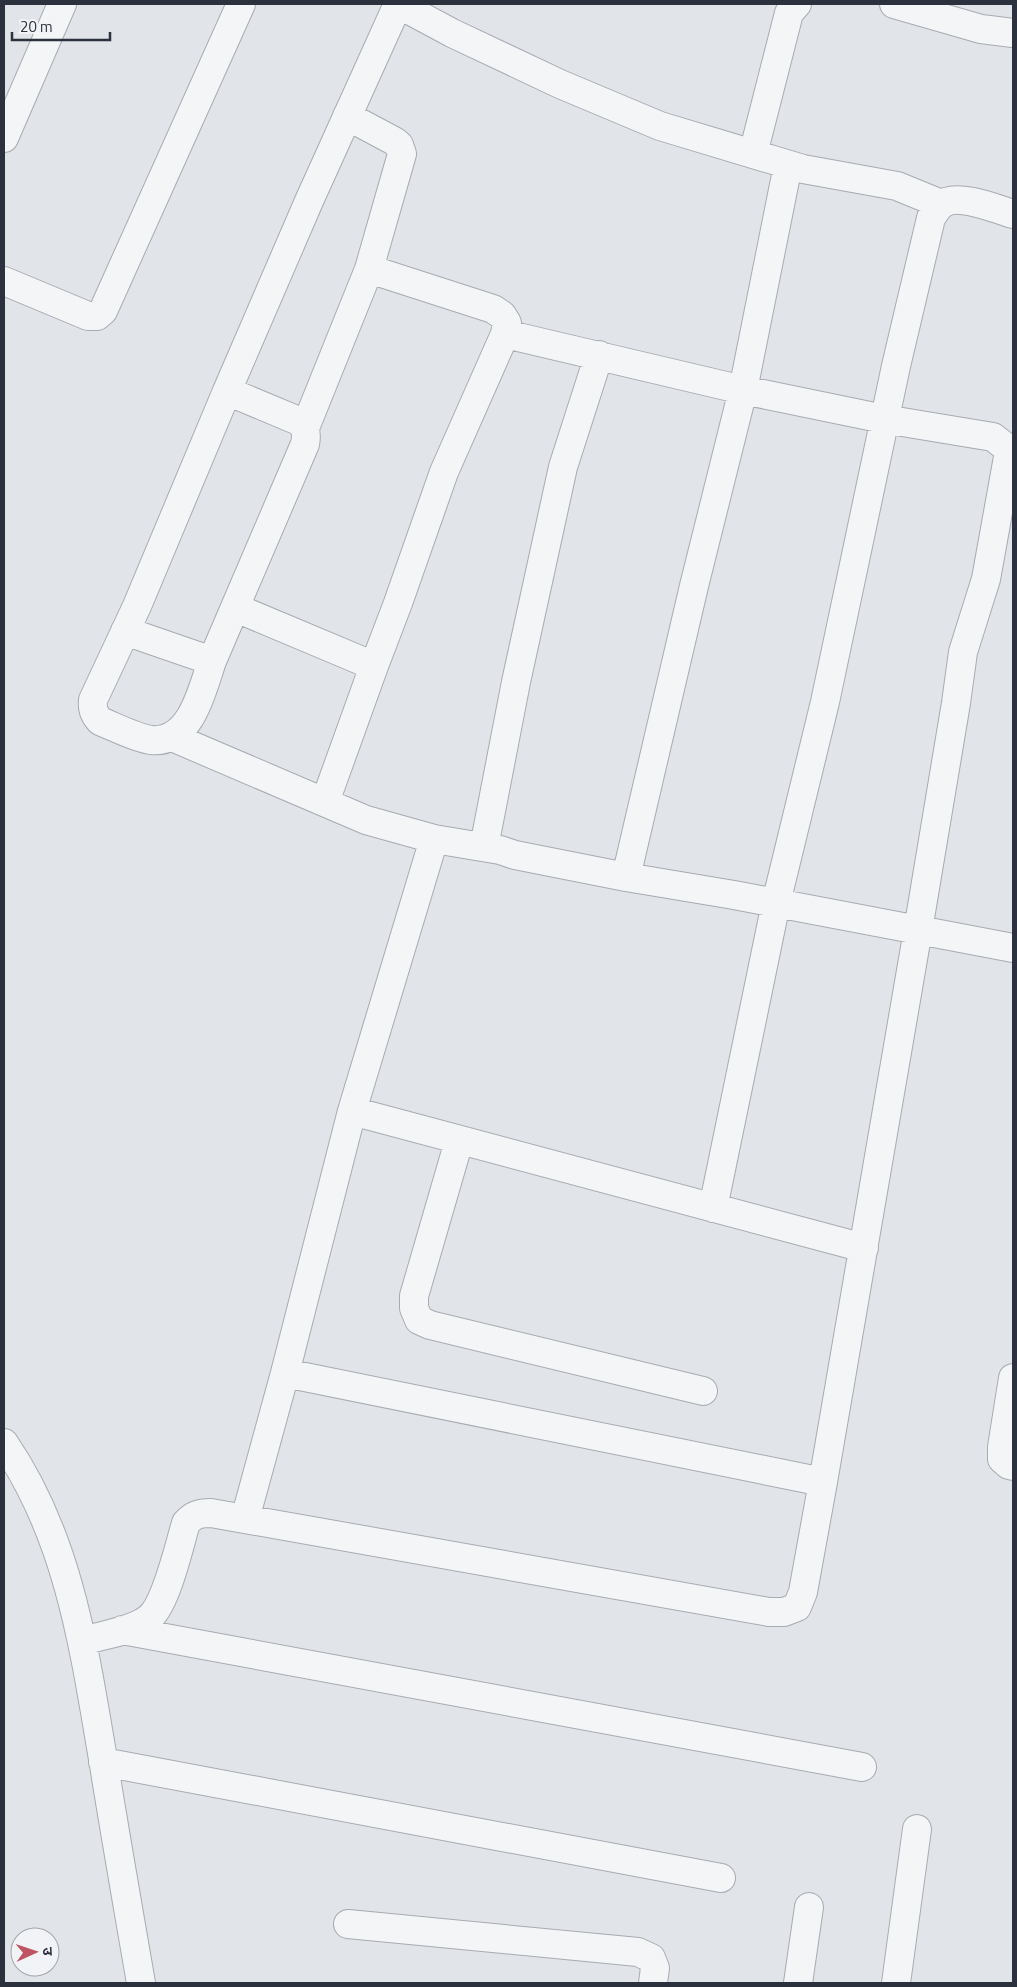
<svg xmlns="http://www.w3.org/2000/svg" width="1017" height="1987" font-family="'Titillium Web','Noto Sans Devanagari',sans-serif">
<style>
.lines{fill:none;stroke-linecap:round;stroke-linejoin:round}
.minor-casing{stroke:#a7abb2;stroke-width:30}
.minor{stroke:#f3f5f7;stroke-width:28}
</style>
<rect width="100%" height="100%" fill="#e1e4e8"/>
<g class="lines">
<defs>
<path id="minor" d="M 894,4 L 981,29 L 1013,33
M 347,116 L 394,141 L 399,145 L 402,154 L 369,269
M 4,138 L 62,4
M 753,154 L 789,13 L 797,4
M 4,281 L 88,316 L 97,316 L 103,311 L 241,4
M 227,391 L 137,606 L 93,700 C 92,709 94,714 100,721 C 115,727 136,738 151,740 C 191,744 202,690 212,661 L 305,444 C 307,435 306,429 301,422 L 227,391 L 309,201 L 398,4 L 452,33 L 560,84 L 660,126 L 803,169 L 897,186 L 941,204
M 305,428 L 369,269 L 493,309 L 502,315 L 507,323 L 505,334 L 444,472 L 398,603 L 374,666 L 325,802
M 236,608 L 374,666
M 125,631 L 212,661
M 172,737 L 366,820 L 434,839 L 500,850 L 515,855 L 626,877 L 734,895 L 1013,948
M 484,847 L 516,682 L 563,467 L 599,355
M 626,877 L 694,586 L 743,390 L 788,165
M 352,1111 L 864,1248
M 459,1141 L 414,1296 L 414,1308 L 419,1320 L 430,1325 L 703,1391
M 713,1208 L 776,903 L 825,702 L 896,366 L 931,218 C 934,214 937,208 941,205 C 955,192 997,209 1013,214
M 285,1373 L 823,1482
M 1013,1378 L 1002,1447 L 1002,1459 L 1009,1465 L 1013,1466
M 4,1443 C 69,1538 84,1648 103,1759 C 115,1834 128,1908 141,1983
M 245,1519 L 285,1373 L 352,1111 L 434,839
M 122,1630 L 862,1767
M 83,1641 C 102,1635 133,1631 148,1619 C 166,1606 179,1546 186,1523 C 193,1515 199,1513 211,1513 L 769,1612 L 784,1612 L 797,1607 L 803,1592 L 823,1482 L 918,930 L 956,703 L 963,652 L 986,579 L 1008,457 L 1007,448 L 993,437 L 884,419 L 743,390 L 505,334
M 103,1762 L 721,1878
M 348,1924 L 638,1952 L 651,1958 L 655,1968 L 653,1983
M 798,1983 L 809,1907
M 896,1983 L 917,1829"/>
</defs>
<use href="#minor" class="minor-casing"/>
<use href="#minor" class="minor"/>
</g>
<rect width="1017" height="1987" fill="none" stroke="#2b323e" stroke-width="10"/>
<g transform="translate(35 1952) rotate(87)"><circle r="24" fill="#f1f3f6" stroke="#a2a6ac"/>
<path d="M0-4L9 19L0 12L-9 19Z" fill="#c05464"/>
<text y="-8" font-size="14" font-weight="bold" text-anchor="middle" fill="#2b323e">उ</text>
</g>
<path d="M12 32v8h98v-8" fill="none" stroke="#2b323e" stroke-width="2.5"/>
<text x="20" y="32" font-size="15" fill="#2b323e" stroke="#f1f3f6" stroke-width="4" paint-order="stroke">20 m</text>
</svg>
